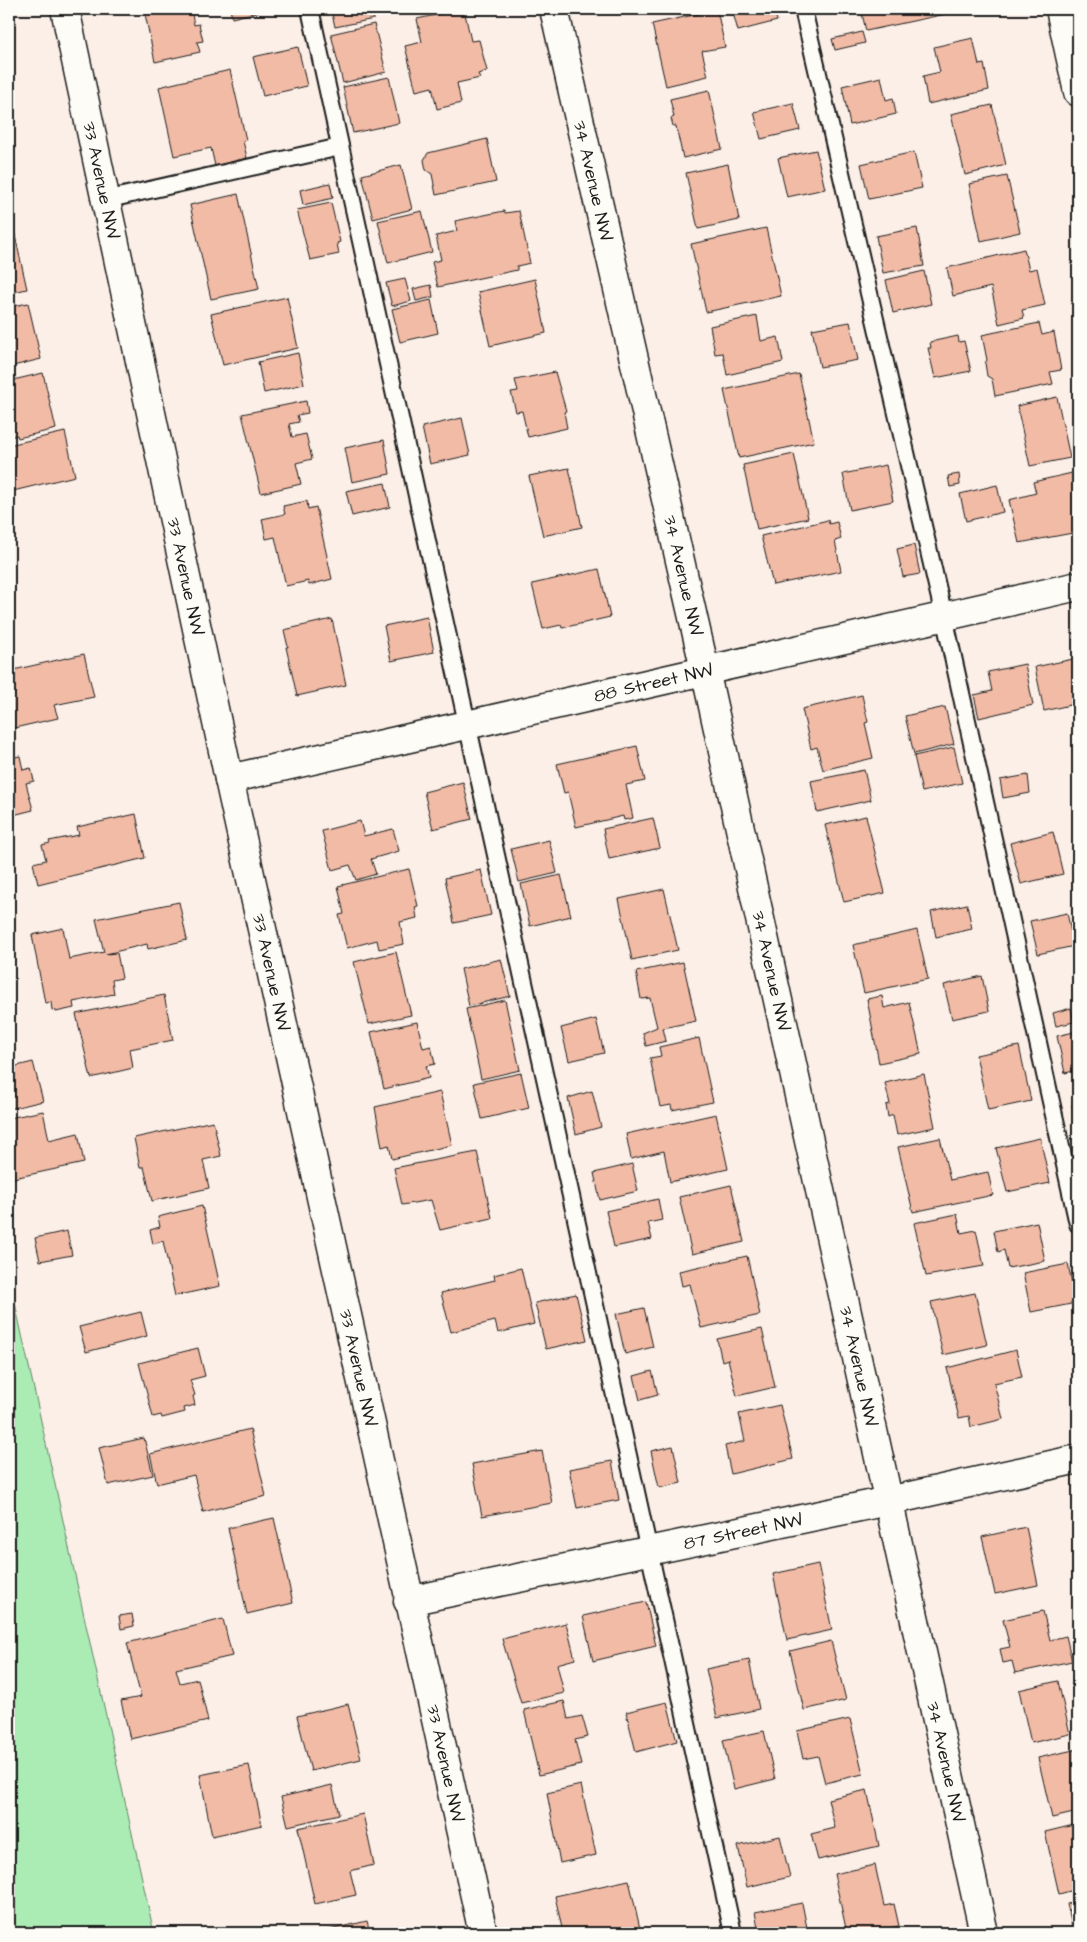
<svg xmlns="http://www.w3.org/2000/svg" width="1087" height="1942" font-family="'Architects Daughter',sans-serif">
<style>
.green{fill:#abecb5;stroke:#648468}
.building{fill:#f2bba6;stroke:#1c1c1c}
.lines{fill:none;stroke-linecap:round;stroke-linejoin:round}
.service-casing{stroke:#1c1c1c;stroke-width:20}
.minor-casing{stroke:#1c1c1c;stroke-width:31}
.service{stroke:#fdfcf7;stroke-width:16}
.minor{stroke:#fdfcf7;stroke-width:28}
.labels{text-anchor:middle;stroke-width:4.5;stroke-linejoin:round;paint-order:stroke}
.street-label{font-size:18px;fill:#1c1c1c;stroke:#fdfcf7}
</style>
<rect width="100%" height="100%" fill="#fbefe7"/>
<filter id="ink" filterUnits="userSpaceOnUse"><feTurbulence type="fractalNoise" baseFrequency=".02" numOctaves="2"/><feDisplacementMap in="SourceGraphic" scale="10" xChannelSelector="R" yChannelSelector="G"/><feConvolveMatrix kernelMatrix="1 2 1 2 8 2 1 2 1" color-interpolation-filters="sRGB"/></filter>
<g filter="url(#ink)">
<path class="green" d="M 9,1276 L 154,1933 L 9,1933 Z"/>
<path class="building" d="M 144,9 L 191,9 L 194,25 L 199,24 L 203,41 L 197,42 L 200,52 L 155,62 Z
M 230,9 L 266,9 L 266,10 L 232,18 Z
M 331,9 L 372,9 L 374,19 L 335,27 Z
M 464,9 L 471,41 L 479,40 L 487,71 L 478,74 L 480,78 L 457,83 L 461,103 L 437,109 L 432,87 L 416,91 L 405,46 L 422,42 L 417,19 Z
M 732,9 L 774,9 L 777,21 L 738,31 Z
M 861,9 L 969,9 L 866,31 Z
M 717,10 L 725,47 L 702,51 L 708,76 L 666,86 L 652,24 Z
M 374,24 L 386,72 L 343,83 L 331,34 Z
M 862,32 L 865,43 L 835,50 L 832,39 Z
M 973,38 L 979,65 L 984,64 L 989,90 L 928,104 L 923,76 L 940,72 L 934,47 Z
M 298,47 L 307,86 L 263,96 L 253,57 Z
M 230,70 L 246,140 L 243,141 L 247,158 L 215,166 L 211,148 L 174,156 L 159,87 Z
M 389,77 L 399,123 L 353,133 L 343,87 Z
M 881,77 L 886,100 L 893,98 L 896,114 L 850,125 L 842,86 Z
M 709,90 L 722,149 L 683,158 L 676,126 L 673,126 L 671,118 L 674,117 L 670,99 Z
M 793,103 L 800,130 L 761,139 L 754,112 Z
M 992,105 L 1006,165 L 965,175 L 951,114 Z
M 487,139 L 496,182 L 436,195 L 432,174 L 426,170 L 424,160 L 428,153 Z
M 816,150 L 825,189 L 787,197 L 778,158 Z
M 914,152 L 922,188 L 869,199 L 861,164 Z
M 728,164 L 739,220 L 698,229 L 686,173 Z
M 401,165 L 412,209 L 373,219 L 362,175 Z
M 1007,176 L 1020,232 L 981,241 L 969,184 Z
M 330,183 L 333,198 L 303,205 L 300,190 Z
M 238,194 L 259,289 L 211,299 L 190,205 Z
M 331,203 L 340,242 L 337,243 L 339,254 L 310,260 L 297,210 Z
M 422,211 L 432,252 L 388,263 L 378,221 Z
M 504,211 L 505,213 L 519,211 L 530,263 L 517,266 L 517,270 L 438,287 L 432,262 L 441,260 L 436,236 L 457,231 L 455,221 Z
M 766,228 L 781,296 L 706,312 L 691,244 Z
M 917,228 L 924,266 L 883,273 L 876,236 Z
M 14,231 L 27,289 L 9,293 L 9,232 Z
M 1024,249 L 1029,270 L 1037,268 L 1045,305 L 1022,310 L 1024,318 L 999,324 L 991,287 L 953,296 L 947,268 Z
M 924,271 L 931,304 L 893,313 L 886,280 Z
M 405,279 L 411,301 L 392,306 L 386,283 Z
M 535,279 L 546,333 L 490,346 L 478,292 Z
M 431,285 L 433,297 L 416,301 L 413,289 Z
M 287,297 L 298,348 L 223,365 L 211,314 Z
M 431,300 L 438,333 L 400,342 L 392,309 Z
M 28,303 L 41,359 L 9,367 L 9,307 Z
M 757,316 L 761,341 L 778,337 L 783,362 L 727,375 L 723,353 L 715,354 L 710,326 Z
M 850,322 L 858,360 L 820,367 L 812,329 Z
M 1039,323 L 1042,335 L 1054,332 L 1061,370 L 1050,372 L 1053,384 L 995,396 L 992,379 L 987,376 L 985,363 L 987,360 L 982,335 Z
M 958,336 L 959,342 L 964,341 L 971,371 L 935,378 L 928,348 L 931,348 L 930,342 Z
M 298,353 L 304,384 L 264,393 L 258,362 Z
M 555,372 L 566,411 L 564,412 L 567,428 L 528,437 L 522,411 L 516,412 L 511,392 L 518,391 L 515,380 Z
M 43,373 L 56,429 L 18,438 L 17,435 L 9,437 L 9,381 Z
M 799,374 L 814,442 L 739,458 L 724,390 Z
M 1057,397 L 1070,458 L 1030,466 L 1017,406 Z
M 306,401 L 308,413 L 297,415 L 299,422 L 289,424 L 292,437 L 306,434 L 312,459 L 296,463 L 301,484 L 261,493 L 242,414 Z
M 462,418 L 470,455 L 430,464 L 422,427 Z
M 65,432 L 75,476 L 9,492 L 9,445 Z
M 384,440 L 390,474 L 352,482 L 345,448 Z
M 794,454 L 808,518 L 757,529 L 743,465 Z
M 886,465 L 893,501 L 850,510 L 843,474 Z
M 569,468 L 582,527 L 543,536 L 529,476 Z
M 1072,473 L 1078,495 L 1078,532 L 1019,543 L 1009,500 L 1036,493 L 1033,482 Z
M 959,474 L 960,485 L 950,487 L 948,476 Z
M 385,483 L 390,507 L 352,516 L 346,491 Z
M 997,485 L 1003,512 L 966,521 L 960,494 Z
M 307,501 L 308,509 L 316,507 L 332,579 L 309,585 L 308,581 L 286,586 L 275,537 L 266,539 L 262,519 L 285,514 L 283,506 Z
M 828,520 L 829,524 L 837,522 L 841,539 L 835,541 L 841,571 L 773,585 L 761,536 Z
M 914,545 L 920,574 L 903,577 L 897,549 Z
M 599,569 L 610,617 L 562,628 L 561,625 L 543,629 L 532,584 Z
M 427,617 L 434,652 L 391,661 L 384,626 Z
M 332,619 L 346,685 L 297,696 L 286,647 L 288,647 L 284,630 Z
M 84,654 L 94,697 L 54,705 L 58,718 L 10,729 L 9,671 Z
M 1078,658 L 1078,714 L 1076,715 L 1074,704 L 1044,711 L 1035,667 Z
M 1025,664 L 1033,705 L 979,718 L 974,695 L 992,691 L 988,672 Z
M 862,695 L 868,722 L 865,723 L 873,758 L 823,770 L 817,747 L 811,749 L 802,709 Z
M 945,707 L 954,744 L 914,754 L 905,716 Z
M 637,746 L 645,781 L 626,785 L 633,818 L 624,820 L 623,816 L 576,827 L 568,792 L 564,793 L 557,764 Z
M 954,747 L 962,783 L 922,792 L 914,756 Z
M 20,756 L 23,770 L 31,768 L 34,781 L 26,783 L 33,810 L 9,816 L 9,758 Z
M 864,770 L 871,800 L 817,812 L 811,781 Z
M 1028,775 L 1030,793 L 1003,798 L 1000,780 Z
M 463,782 L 472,819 L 433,829 L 424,792 Z
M 136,814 L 145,858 L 38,884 L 33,863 L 46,860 L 42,845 L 50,843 L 49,841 L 79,835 L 77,827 Z
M 866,816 L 885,893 L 844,902 L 825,825 Z
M 653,818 L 660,848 L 609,859 L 603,829 Z
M 360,821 L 364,836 L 393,829 L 399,851 L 371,859 L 376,874 L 356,880 L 350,865 L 332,870 L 322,831 Z
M 1053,832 L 1063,874 L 1021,884 L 1010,843 Z
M 549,840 L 557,873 L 519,882 L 511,849 Z
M 409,869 L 418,906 L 415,907 L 417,918 L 400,922 L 404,944 L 379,949 L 377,940 L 347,948 L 339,915 L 344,914 L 338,886 Z
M 481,870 L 491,915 L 454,923 L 445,878 Z
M 561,875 L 571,916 L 530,926 L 521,884 Z
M 664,889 L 678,950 L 632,960 L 619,899 Z
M 179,902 L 187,940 L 148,949 L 147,944 L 106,954 L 117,953 L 122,978 L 112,980 L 114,994 L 73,1002 L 74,1008 L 56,1012 L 55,1009 L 52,1010 L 51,1002 L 45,1003 L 32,935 L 63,928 L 69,959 L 104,952 L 96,919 Z
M 967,904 L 972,929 L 936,937 L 931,912 Z
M 1067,913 L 1074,946 L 1038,954 L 1030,921 Z
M 917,930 L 928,979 L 864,993 L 853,945 Z
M 396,952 L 411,1015 L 369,1024 L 354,962 Z
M 501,959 L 510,996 L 469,1006 L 461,969 Z
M 683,962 L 696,1021 L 663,1028 L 666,1041 L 646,1046 L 643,1033 L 657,1027 L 650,998 L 641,999 L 636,972 Z
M 982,976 L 989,1011 L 952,1019 L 944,985 Z
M 164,995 L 173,1040 L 130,1049 L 133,1068 L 91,1078 L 76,1014 Z
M 882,996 L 884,1008 L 909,1002 L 921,1054 L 879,1063 L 867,999 Z
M 505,1000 L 520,1070 L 481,1079 L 466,1009 Z
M 1071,1008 L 1074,1022 L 1056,1026 L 1053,1013 Z
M 596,1019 L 604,1053 L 569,1061 L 561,1028 Z
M 417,1022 L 423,1048 L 431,1046 L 435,1064 L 426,1066 L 429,1078 L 384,1089 L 371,1032 Z
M 1078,1031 L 1078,1070 L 1065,1073 L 1057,1036 Z
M 699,1038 L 713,1102 L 672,1110 L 671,1105 L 660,1107 L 650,1058 L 661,1056 L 659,1047 Z
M 1019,1046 L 1031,1101 L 988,1110 L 976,1055 Z
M 33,1062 L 43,1101 L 9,1109 L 9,1068 Z
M 521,1073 L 529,1108 L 482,1119 L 474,1083 Z
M 924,1074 L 935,1127 L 897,1135 L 893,1115 L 888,1117 L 886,1105 L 890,1104 L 885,1083 Z
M 592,1091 L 601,1127 L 576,1134 L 568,1098 Z
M 440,1092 L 452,1145 L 392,1159 L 389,1145 L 382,1147 L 375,1107 Z
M 1078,1104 L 1078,1134 L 1072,1105 Z
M 43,1111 L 49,1140 L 78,1133 L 84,1163 L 9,1179 L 9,1118 Z
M 716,1114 L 728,1169 L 670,1182 L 664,1151 L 631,1159 L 626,1134 Z
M 213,1121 L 221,1156 L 203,1160 L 209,1188 L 152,1201 L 144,1167 L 140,1167 L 134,1138 Z
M 940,1138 L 950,1180 L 988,1172 L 993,1195 L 913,1212 L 898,1147 Z
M 1040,1138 L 1050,1183 L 1007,1192 L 996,1148 Z
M 477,1152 L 492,1218 L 440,1230 L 431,1200 L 402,1205 L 394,1168 Z
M 632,1164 L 638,1191 L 600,1200 L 594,1173 Z
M 731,1185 L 744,1242 L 692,1254 L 679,1197 Z
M 658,1199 L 662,1220 L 648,1223 L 652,1239 L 614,1247 L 606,1211 Z
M 202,1206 L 220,1286 L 175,1296 L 163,1241 L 153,1244 L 150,1230 L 160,1227 L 158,1217 Z
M 957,1214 L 961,1233 L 976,1230 L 984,1266 L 926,1276 L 914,1223 Z
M 1037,1222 L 1045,1261 L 1008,1268 L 1004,1250 L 998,1252 L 994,1231 Z
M 67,1231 L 72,1255 L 40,1261 L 35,1238 Z
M 747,1256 L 760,1315 L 701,1328 L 690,1284 L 682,1286 L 679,1271 Z
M 1068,1264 L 1076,1303 L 1031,1312 L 1023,1273 Z
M 521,1268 L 534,1324 L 498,1333 L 495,1321 L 451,1332 L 441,1293 L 495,1280 L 494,1275 Z
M 975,1293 L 987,1345 L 943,1355 L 931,1302 Z
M 576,1294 L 587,1340 L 546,1349 L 535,1303 Z
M 644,1308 L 653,1347 L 625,1354 L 616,1314 Z
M 141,1312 L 147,1336 L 86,1352 L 79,1327 Z
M 762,1329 L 775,1387 L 737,1396 L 728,1359 L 722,1361 L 717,1339 Z
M 198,1348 L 205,1376 L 190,1380 L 195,1395 L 193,1396 L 195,1405 L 184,1408 L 185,1412 L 162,1418 L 161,1415 L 153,1417 L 139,1363 Z
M 1016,1350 L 1022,1377 L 994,1383 L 1003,1419 L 971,1427 L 969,1416 L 959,1418 L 947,1368 Z
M 652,1371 L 658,1395 L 640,1400 L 634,1376 Z
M 780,1405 L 793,1459 L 731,1474 L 725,1446 L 745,1441 L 739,1414 Z
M 250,1429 L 266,1496 L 203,1512 L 194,1475 L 157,1484 L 150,1454 Z
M 144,1438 L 153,1475 L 108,1485 L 99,1448 Z
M 673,1446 L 681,1483 L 659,1488 L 651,1451 Z
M 542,1451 L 552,1503 L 482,1516 L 472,1464 Z
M 612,1461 L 619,1500 L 577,1508 L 569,1469 Z
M 274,1518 L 293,1603 L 247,1614 L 228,1528 Z
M 1026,1527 L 1038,1585 L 995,1594 L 982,1537 Z
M 818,1564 L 832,1630 L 787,1640 L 773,1574 Z
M 646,1602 L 656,1646 L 593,1661 L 583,1616 Z
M 1043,1611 L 1050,1640 L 1066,1636 L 1072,1661 L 1015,1673 L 1012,1661 L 1003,1663 L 1000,1649 L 1010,1647 L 1003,1620 Z
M 132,1614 L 134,1626 L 121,1629 L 119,1616 Z
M 223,1619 L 232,1656 L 176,1669 L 180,1683 L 198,1679 L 208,1721 L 130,1739 L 121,1701 L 141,1697 L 127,1643 Z
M 566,1623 L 575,1659 L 557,1664 L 564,1693 L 521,1703 L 502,1639 Z
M 831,1641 L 846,1700 L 804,1710 L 790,1651 Z
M 749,1660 L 759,1709 L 717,1718 L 706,1669 Z
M 1058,1681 L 1070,1734 L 1031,1743 L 1019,1690 Z
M 564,1701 L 568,1719 L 582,1716 L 588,1737 L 575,1740 L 581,1765 L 539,1775 L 524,1710 Z
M 667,1702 L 677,1741 L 636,1752 L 626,1712 Z
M 348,1704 L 361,1759 L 311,1771 L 297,1716 Z
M 850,1719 L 863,1774 L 825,1783 L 818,1756 L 803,1759 L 797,1731 Z
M 764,1731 L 775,1779 L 734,1789 L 723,1740 Z
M 1078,1749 L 1078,1812 L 1052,1818 L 1038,1758 Z
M 249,1765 L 262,1825 L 212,1836 L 200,1775 Z
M 332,1785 L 339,1814 L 288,1826 L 281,1797 Z
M 581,1785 L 596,1855 L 560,1863 L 547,1793 Z
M 867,1790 L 879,1846 L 818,1860 L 811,1834 L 835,1828 L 828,1799 Z
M 363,1814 L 374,1865 L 350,1871 L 356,1895 L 315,1904 L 298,1828 Z
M 1078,1824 L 1078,1889 L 1059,1894 L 1045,1832 Z
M 780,1836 L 790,1877 L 747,1887 L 738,1846 Z
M 875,1865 L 884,1906 L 894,1904 L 899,1926 L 864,1933 L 847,1933 L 834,1874 Z
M 629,1880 L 641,1933 L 563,1933 L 555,1896 Z
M 1078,1901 L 1078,1930 L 1073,1931 L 1067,1904 Z
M 802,1903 L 808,1933 L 759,1933 L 755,1912 Z
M 367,1921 L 370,1933 L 317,1933 Z"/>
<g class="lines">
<defs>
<path id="service" d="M 310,9 L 733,1933
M 803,9 L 944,616 L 1078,1224
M 105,200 L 340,147"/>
<g id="minor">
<path id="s1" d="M 65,9 L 229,779 L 483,1933"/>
<path id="s2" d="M 554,9 L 705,670 L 984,1933"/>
<path d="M 1060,9 L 1078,92"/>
<path id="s3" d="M 229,779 L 1078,586"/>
<path id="s4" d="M 408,1601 L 888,1501 L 1078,1459"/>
</g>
</defs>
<use href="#service" class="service-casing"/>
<use href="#minor" class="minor-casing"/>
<use href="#service" class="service"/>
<use href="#minor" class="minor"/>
</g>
</g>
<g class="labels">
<g class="street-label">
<text dy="6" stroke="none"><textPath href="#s1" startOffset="175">33 Avenue NW</textPath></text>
<text dy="6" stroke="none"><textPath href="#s2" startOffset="176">34 Avenue NW</textPath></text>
<text dy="6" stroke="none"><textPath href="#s2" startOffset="581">34 Avenue NW</textPath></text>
<text dy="6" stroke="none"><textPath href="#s1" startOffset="580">33 Avenue NW</textPath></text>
<text dy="6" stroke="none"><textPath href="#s3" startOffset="435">88 Street NW</textPath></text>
<text dy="6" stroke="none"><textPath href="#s2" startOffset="986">34 Avenue NW</textPath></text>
<text dy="6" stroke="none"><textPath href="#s1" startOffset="985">33 Avenue NW</textPath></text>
<text dy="6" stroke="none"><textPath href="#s2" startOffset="1391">34 Avenue NW</textPath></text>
<text dy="6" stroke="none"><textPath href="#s1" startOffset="1390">33 Avenue NW</textPath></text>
<text dy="6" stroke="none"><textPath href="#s4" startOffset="342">87 Street NW</textPath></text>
<text dy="6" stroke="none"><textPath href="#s2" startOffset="1796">34 Avenue NW</textPath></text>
<text dy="6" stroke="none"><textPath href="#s1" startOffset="1795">33 Avenue NW</textPath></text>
</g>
</g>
<rect width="1087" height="1942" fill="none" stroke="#fdfcf7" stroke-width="30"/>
<rect x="15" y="15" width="1057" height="1912" fill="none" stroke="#1c1c1c" stroke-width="2" filter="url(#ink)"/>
</svg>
